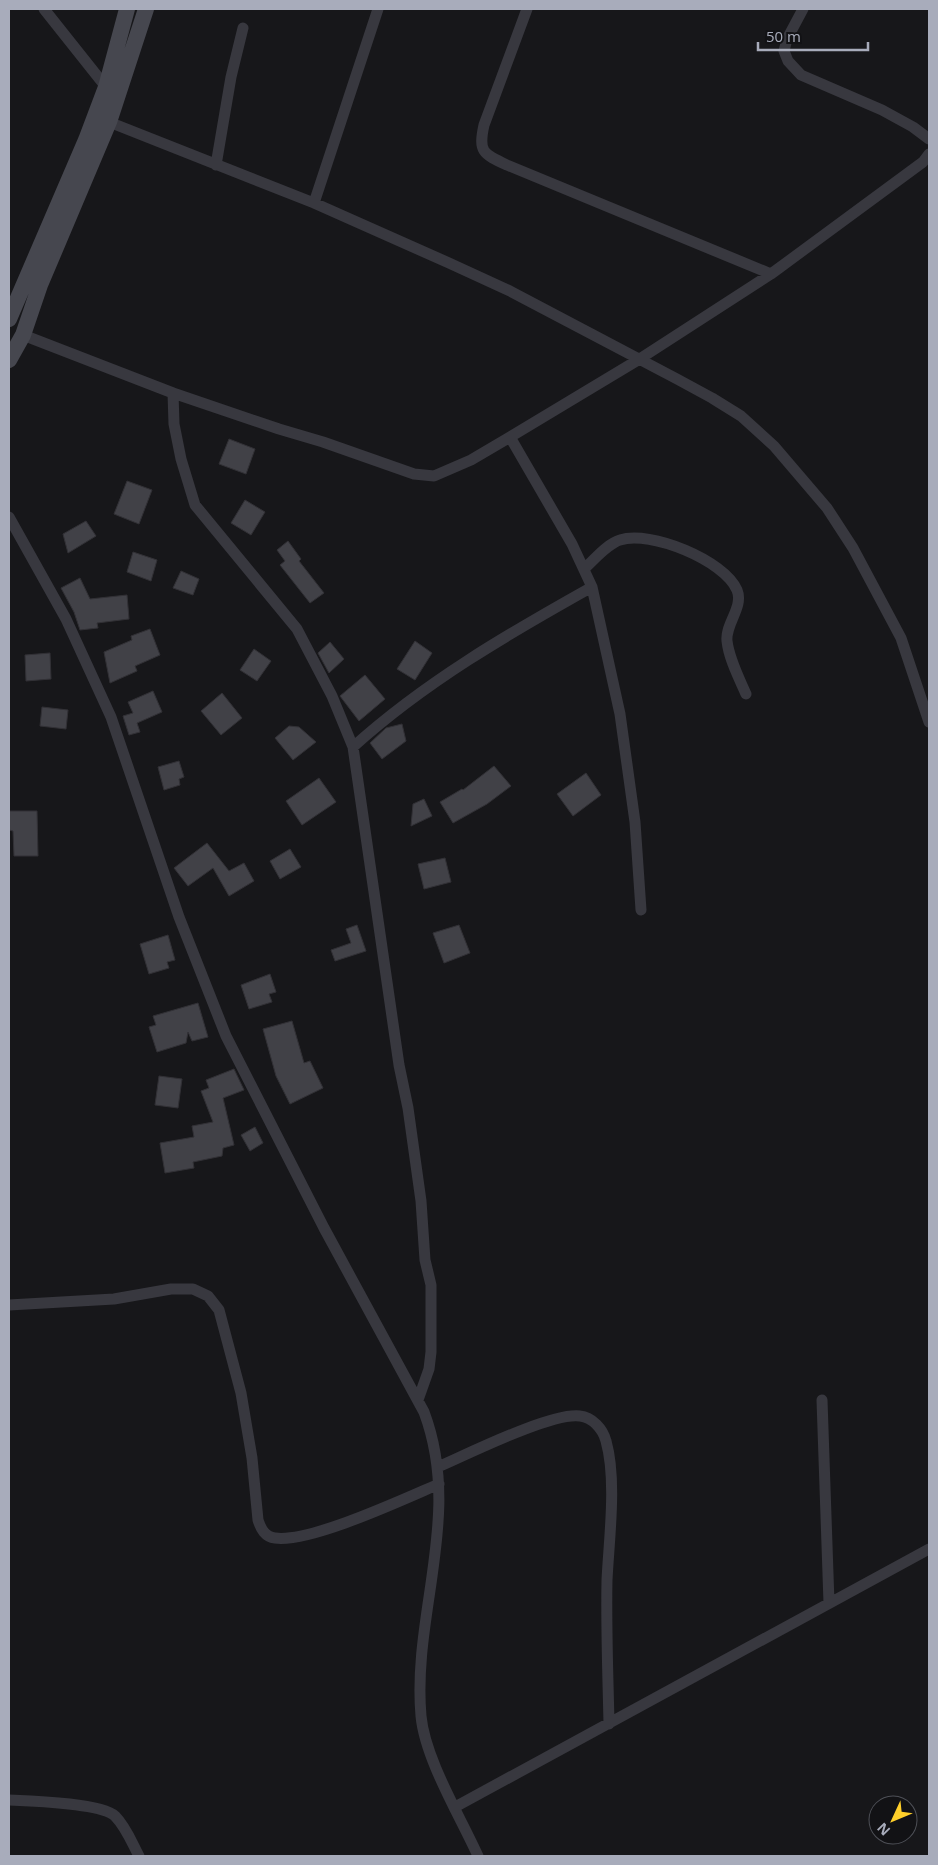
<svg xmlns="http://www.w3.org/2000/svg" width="938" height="1865" font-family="'Open Sans',sans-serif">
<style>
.building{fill:#414147;stroke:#323136}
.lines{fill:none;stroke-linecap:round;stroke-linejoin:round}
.minor{stroke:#38383f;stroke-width:11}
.secondary{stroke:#46474f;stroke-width:16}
</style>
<rect width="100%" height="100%" fill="#17171a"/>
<path class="building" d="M 229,439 L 255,449 L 246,474 L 219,464 Z
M 127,481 L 152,490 L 139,524 L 114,514 Z
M 245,500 L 265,512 L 251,535 L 231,523 Z
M 86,521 L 96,536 L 68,553 L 63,534 Z
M 288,541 L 301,559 L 299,561 L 324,593 L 310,603 L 280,565 L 285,561 L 277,550 Z
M 133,552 L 157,560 L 151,581 L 127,572 Z
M 181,571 L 199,579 L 193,595 L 173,588 Z
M 80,578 L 90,599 L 127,595 L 129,619 L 97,623 L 98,628 L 80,630 L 74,612 L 61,588 Z
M 150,629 L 160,655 L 135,666 L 137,671 L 110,683 L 104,652 L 132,640 L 131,636 Z
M 415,641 L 432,653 L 415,680 L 397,669 Z
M 330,642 L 344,659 L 329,673 L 318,653 Z
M 254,649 L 271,661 L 257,681 L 240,670 Z
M 50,653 L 51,679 L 26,681 L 25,655 Z
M 365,675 L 385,699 L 359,721 L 340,696 Z
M 153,691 L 162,712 L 137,723 L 140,732 L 129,735 L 123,716 L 133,713 L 128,702 Z
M 222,693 L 242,718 L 221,735 L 201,711 Z
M 42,707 L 68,710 L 66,729 L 40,726 Z
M 402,724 L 406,741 L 382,759 L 370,743 L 386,728 Z
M 289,726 L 299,727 L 316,742 L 293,760 L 275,738 Z
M 179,761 L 184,777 L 179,779 L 180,785 L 164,790 L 158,767 Z
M 494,766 L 511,786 L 487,804 L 453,823 L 440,802 L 462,789 L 463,790 Z
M 586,773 L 601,795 L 573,816 L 557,794 Z
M 319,778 L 336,802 L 302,825 L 286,801 Z
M 424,799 L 432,816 L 411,826 L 413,804 Z
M 9,811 L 37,811 L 38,856 L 14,856 L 13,831 L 9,830 Z
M 207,843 L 229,871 L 244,863 L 254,881 L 229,896 L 213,868 L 188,886 L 174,868 Z
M 290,849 L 301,867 L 280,879 L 270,861 Z
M 445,858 L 451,882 L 424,889 L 418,864 Z
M 357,925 L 366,951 L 335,961 L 331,950 L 351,943 L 346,929 Z
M 459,925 L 470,953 L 444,963 L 433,933 Z
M 168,935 L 175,960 L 167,962 L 169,968 L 149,974 L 140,944 Z
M 270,974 L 276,992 L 269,994 L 272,1002 L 249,1009 L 241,985 Z
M 198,1003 L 208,1037 L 192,1041 L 188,1032 L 186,1043 L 157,1052 L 149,1027 L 156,1025 L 153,1016 Z
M 292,1021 L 304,1063 L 310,1061 L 323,1088 L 290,1104 L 276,1076 L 263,1029 Z
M 234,1069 L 244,1090 L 223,1098 L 234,1145 L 223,1148 L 222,1156 L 193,1162 L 194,1168 L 165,1173 L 160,1143 L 194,1137 L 192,1126 L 213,1122 L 201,1091 L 209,1088 L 206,1080 Z
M 159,1076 L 182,1079 L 178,1108 L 155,1105 Z
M 255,1127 L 263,1143 L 250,1151 L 241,1135 Z"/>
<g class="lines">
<path class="minor" d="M 44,9 L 106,87
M 803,9 L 787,39 L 784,51 L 788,61 L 801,75 L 882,110 L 913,127 L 929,139
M 109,122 L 314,203 L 449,263 L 510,291 L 677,379 L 712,398 L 741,416 L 774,446 L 827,508 L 853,548 L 901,638 L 929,722
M 216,165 L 231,77 L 243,28
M 314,203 L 378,9
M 771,274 L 923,162 L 929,154
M 23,335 L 173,393 L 279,429 L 323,442 L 414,474 L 434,476 L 471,460 L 510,437 L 638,360 L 771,274 L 507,165 C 483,154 478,152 484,125 L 527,9
M 173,393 L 174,424 L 181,459 L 195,505 L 297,629 L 332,696 L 353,747 L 399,1065 L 408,1108 L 421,1201 L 425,1260 L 431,1285 L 431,1352 L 429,1369 L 418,1400
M 510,437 L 572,544 L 592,587 L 620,714 L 635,822 L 641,910
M 9,517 L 66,619 L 111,717 L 179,917 L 226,1036 L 324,1228 L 424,1412 C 463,1516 412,1613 421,1716 C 425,1759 460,1816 478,1856
M 585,568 C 595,559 607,544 620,540 C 650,530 724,560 737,590 C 744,607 725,624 727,641 C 729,659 739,678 746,694
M 353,747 C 425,682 508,634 592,587
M 9,1305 L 114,1299 L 171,1289 L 193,1289 L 208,1296 L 219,1310 L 241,1393 L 252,1458 L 258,1520 C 261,1529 265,1537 275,1538 C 310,1543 404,1499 439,1484
M 822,1400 L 829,1603
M 438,1467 C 468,1454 552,1412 580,1416 C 592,1417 603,1429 606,1441 C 617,1480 609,1539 607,1580 C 606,1628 608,1676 609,1724
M 9,1800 C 31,1801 101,1803 115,1816 C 126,1827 132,1843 139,1856
M 455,1807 L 929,1549"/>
<path class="secondary" d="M 9,319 L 86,140 L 106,87 L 127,9
M 9,360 L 23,335 L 40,285 L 109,122 L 146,9"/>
</g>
<rect width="938" height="1865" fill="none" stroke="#a8acbb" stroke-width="20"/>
<g transform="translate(893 1820) rotate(226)"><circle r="24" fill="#121215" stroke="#4e5057"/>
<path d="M0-4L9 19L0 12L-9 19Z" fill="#ffcf2a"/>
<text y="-8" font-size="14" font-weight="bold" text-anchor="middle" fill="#a8acbb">N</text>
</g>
<path d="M758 42v8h110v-8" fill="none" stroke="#a8acbb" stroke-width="2.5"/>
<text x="766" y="42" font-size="15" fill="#a8acbb" stroke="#121215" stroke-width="4" paint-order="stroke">50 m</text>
</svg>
